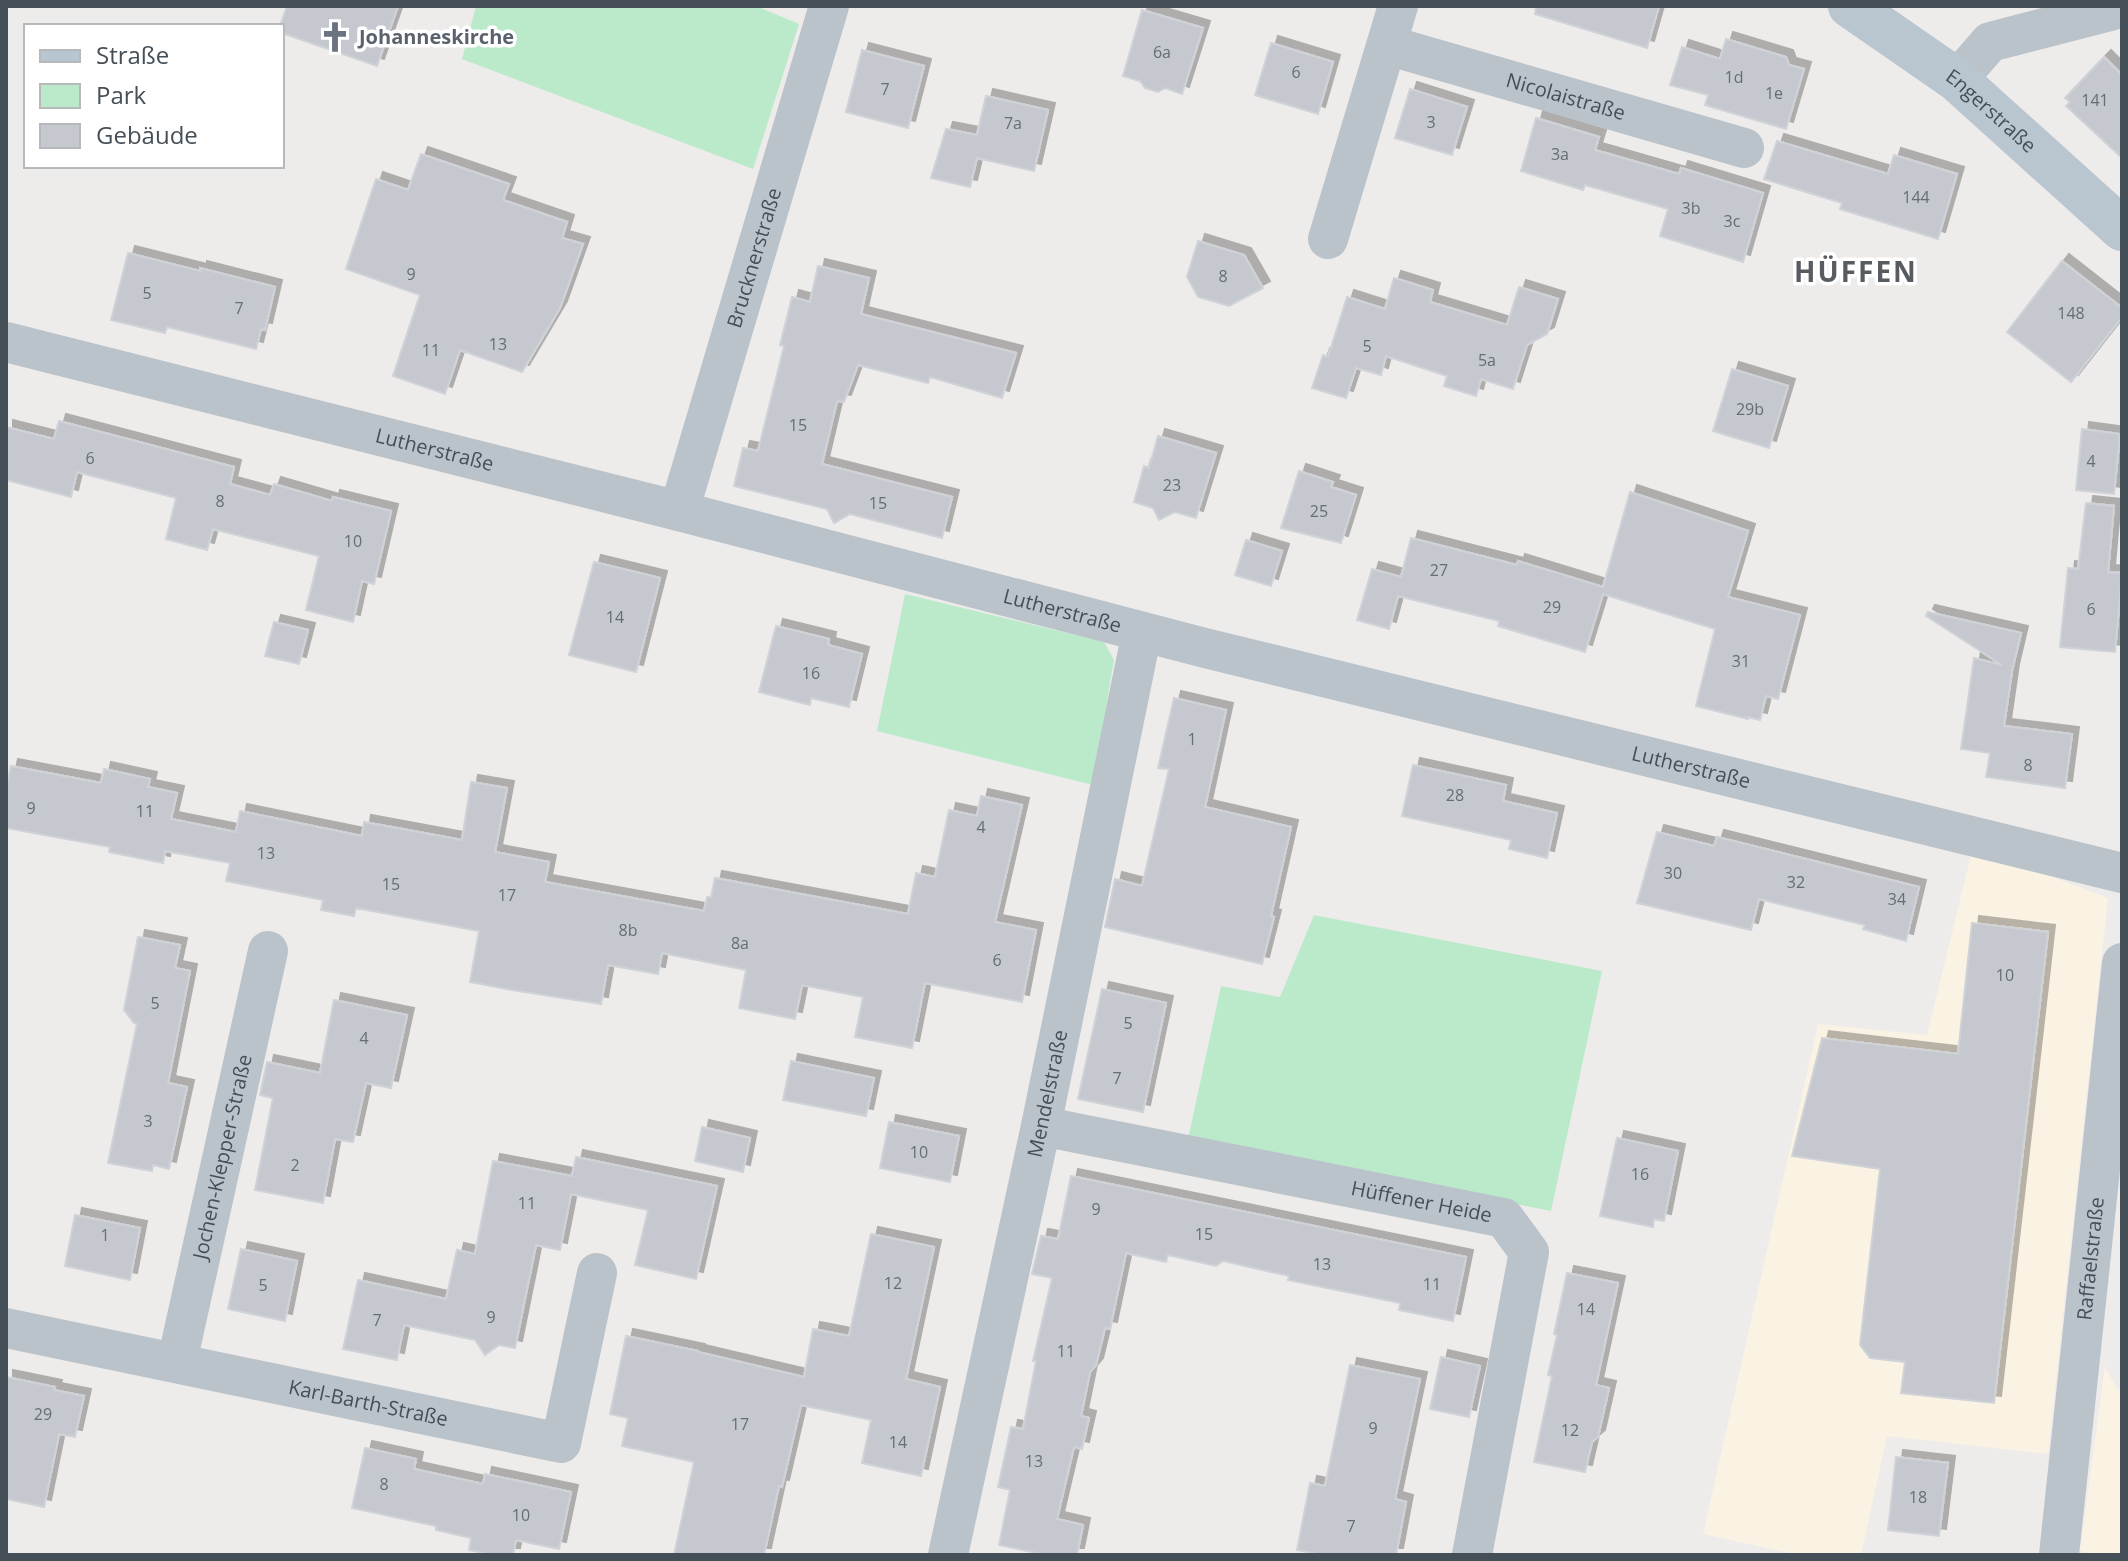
<svg xmlns="http://www.w3.org/2000/svg" width="2128" height="1561" font-family="'Open Sans',sans-serif">
<style>
.commercial{fill:#faf2e3}
.green{fill:#bbeacb}
.building{fill:#c5c8ce;stroke:#cfd2d7;stroke-width:2;filter:url(#shadow)}
.lines{fill:none;stroke-linecap:round;stroke-linejoin:round}
.street{stroke:#bac3ca;stroke-width:40}
.secondary{stroke:#b9c5cf;stroke-width:44}
.labels{text-anchor:middle;stroke-width:7;stroke-linejoin:round;paint-order:stroke}
.number-label{font-size:16px;fill:#656d75}
.worship-label{font-size:20px;font-weight:bold;fill:#5b616d;stroke:#fff;text-anchor:start}
.street-label{font-size:20px;fill:#454f57;stroke:#fff}
.district-label{font-size:28px;font-weight:bold;letter-spacing:2px;fill:#585c60;stroke:#fff}
</style>
<defs>
<filter id="shadow"><feDropShadow dx="7" dy="-7" stdDeviation="0" flood-color="#0004"/></filter>
</defs>
<rect width="100%" height="100%" fill="#eeebeb"/>
<path class="commercial" d="M 1973,847 L 2108,898 L 2048,1454 L 1887,1436 L 1861,1555 L 1798,1555 L 1703,1534 L 1818,1024 L 1927,1035 Z
M 2105,1367 L 2117,1388 L 2122,1391 L 2122,1555 L 2091,1555 L 2080,1550 Z"/>
<path class="green" d="M 476,6 L 756,6 L 799,24 L 753,169 L 462,59 Z
M 905,594 L 1104,642 L 1114,660 L 1093,785 L 877,731 Z
M 1314,915 L 1602,971 L 1551,1211 L 1188,1139 L 1221,986 L 1280,997 Z"/>
<path class="building" d="M 287,6 L 398,6 L 377,66 L 282,33 L 282,26 L 280,26 Z
M 1536,6 L 1659,6 L 1647,48 L 1535,14 Z
M 1142,10 L 1203,28 L 1182,94 L 1165,88 L 1158,92 L 1145,88 L 1140,81 L 1123,76 Z
M 1726,39 L 1786,57 L 1789,65 L 1804,69 L 1786,129 L 1705,105 L 1708,95 L 1670,85 L 1682,47 L 1720,59 Z
M 1271,43 L 1333,62 L 1318,114 L 1255,95 Z
M 862,50 L 924,66 L 908,128 L 846,112 Z
M 2104,57 L 2122,75 L 2122,158 L 2066,106 L 2070,102 L 2065,98 Z
M 1410,89 L 1467,107 L 1452,155 L 1395,138 Z
M 986,96 L 1048,110 L 1034,171 L 977,158 L 970,187 L 931,178 L 946,129 L 977,135 Z
M 1536,118 L 1599,137 L 1595,150 L 1679,174 L 1681,168 L 1763,193 L 1743,262 L 1660,236 L 1668,209 L 1585,185 L 1583,190 L 1521,171 Z
M 1777,141 L 1888,174 L 1894,155 L 1957,174 L 1938,239 L 1840,209 L 1842,203 L 1764,179 Z
M 421,154 L 509,184 L 503,200 L 567,222 L 562,238 L 583,244 L 560,308 L 522,372 L 460,350 L 445,394 L 393,376 L 420,295 L 346,269 L 376,179 L 408,190 Z
M 1198,241 L 1244,255 L 1263,288 L 1229,306 L 1198,297 L 1187,277 Z
M 128,253 L 200,271 L 200,268 L 275,287 L 265,330 L 261,329 L 256,349 L 167,327 L 165,333 L 111,320 Z
M 2062,261 L 2122,308 L 2122,317 L 2071,382 L 2007,332 Z
M 818,266 L 869,278 L 861,314 L 1016,353 L 1002,398 L 930,377 L 928,383 L 858,365 L 844,402 L 837,401 L 822,464 L 952,497 L 942,538 L 850,514 L 834,523 L 827,509 L 734,486 L 743,448 L 758,451 L 784,346 L 780,345 L 792,297 L 810,302 Z
M 1394,278 L 1433,290 L 1430,302 L 1507,325 L 1519,287 L 1558,299 L 1547,334 L 1527,345 L 1513,389 L 1481,379 L 1476,396 L 1444,386 L 1447,376 L 1386,356 L 1381,375 L 1356,368 L 1346,398 L 1312,388 L 1323,355 L 1328,357 L 1347,297 L 1385,309 Z
M 1732,369 L 1788,386 L 1769,448 L 1713,431 Z
M 59,421 L 234,467 L 230,484 L 270,495 L 274,484 L 332,501 L 333,497 L 391,511 L 374,584 L 362,581 L 353,622 L 306,610 L 319,556 L 213,529 L 207,550 L 166,539 L 176,498 L 77,472 L 71,497 L 6,480 L 6,427 L 54,439 Z
M 2082,429 L 2120,434 L 2114,494 L 2076,490 Z
M 1158,436 L 1216,453 L 1196,518 L 1175,512 L 1159,520 L 1153,508 L 1134,502 L 1144,466 L 1149,468 Z
M 1299,471 L 1333,482 L 1331,487 L 1356,495 L 1341,543 L 1281,528 Z
M 1630,492 L 1748,531 L 1728,597 L 1800,615 L 1778,699 L 1766,696 L 1760,720 L 1748,717 L 1748,719 L 1696,706 L 1715,629 L 1603,594 L 1585,652 L 1498,626 L 1499,621 L 1398,596 L 1389,629 L 1357,620 L 1372,569 L 1401,577 L 1411,538 L 1517,565 L 1518,561 L 1603,587 Z
M 2086,503 L 2114,506 L 2108,572 L 2122,573 L 2115,652 L 2060,647 L 2068,568 L 2078,569 Z
M 1246,540 L 1282,551 L 1271,586 L 1235,575 Z
M 594,562 L 660,578 L 636,672 L 569,655 Z
M 1928,612 L 2021,633 L 2012,671 L 2004,726 L 2072,734 L 2065,788 L 1986,777 L 1990,753 L 1961,749 L 1974,658 L 2002,665 L 1926,616 Z
M 274,622 L 308,630 L 299,664 L 265,656 Z
M 776,626 L 829,639 L 828,645 L 862,654 L 849,707 L 811,698 L 810,705 L 759,692 Z
M 1174,698 L 1226,710 L 1205,807 L 1291,827 L 1271,916 L 1274,917 L 1262,964 L 1105,927 L 1115,879 L 1142,886 L 1169,769 L 1158,768 Z
M 1413,765 L 1506,785 L 1503,801 L 1557,813 L 1547,858 L 1509,849 L 1511,840 L 1402,816 Z
M 11,766 L 101,783 L 104,769 L 150,779 L 148,787 L 177,793 L 171,819 L 236,832 L 240,811 L 362,836 L 364,822 L 462,840 L 471,782 L 507,788 L 495,852 L 549,862 L 545,882 L 704,911 L 707,897 L 711,897 L 715,878 L 908,914 L 916,873 L 935,877 L 949,810 L 977,816 L 981,796 L 1022,805 L 995,922 L 1036,930 L 1022,1002 L 925,983 L 912,1048 L 855,1037 L 863,997 L 802,985 L 795,1019 L 739,1008 L 746,970 L 662,953 L 658,974 L 608,965 L 601,1004 L 512,990 L 470,982 L 479,931 L 356,908 L 354,916 L 321,910 L 323,900 L 226,881 L 230,863 L 165,851 L 163,863 L 109,852 L 110,847 L 6,828 L 6,789 Z
M 1657,832 L 1714,846 L 1717,837 L 1919,887 L 1906,941 L 1863,929 L 1865,925 L 1759,899 L 1751,930 L 1637,903 Z
M 1972,923 L 2048,932 L 1994,1403 L 1901,1393 L 1905,1362 L 1870,1358 L 1860,1345 L 1880,1169 L 1792,1156 L 1822,1038 L 1958,1054 Z
M 138,937 L 180,945 L 175,968 L 190,971 L 168,1083 L 187,1087 L 169,1169 L 153,1165 L 152,1171 L 108,1163 L 137,1024 L 134,1023 L 124,1010 Z
M 1102,989 L 1166,1003 L 1143,1112 L 1078,1099 Z
M 334,1000 L 407,1015 L 391,1088 L 366,1083 L 353,1142 L 335,1139 L 323,1203 L 255,1190 L 273,1098 L 260,1095 L 267,1062 L 320,1073 Z
M 791,1061 L 874,1078 L 866,1116 L 783,1100 Z
M 889,1122 L 959,1136 L 950,1182 L 880,1168 Z
M 702,1127 L 750,1138 L 743,1172 L 695,1161 Z
M 1617,1138 L 1678,1151 L 1664,1221 L 1654,1219 L 1653,1227 L 1600,1216 Z
M 576,1157 L 717,1186 L 696,1279 L 635,1265 L 648,1210 L 571,1194 L 560,1250 L 536,1245 L 515,1348 L 499,1345 L 485,1355 L 475,1340 L 404,1325 L 397,1360 L 343,1349 L 358,1280 L 446,1299 L 457,1250 L 475,1254 L 493,1161 L 572,1176 Z
M 1071,1176 L 1466,1257 L 1453,1321 L 1399,1310 L 1400,1303 L 1288,1280 L 1289,1276 L 1223,1261 L 1216,1266 L 1168,1255 L 1166,1262 L 1126,1253 L 1110,1329 L 1105,1328 L 1096,1365 L 1090,1372 L 1081,1416 L 1089,1418 L 1082,1449 L 1074,1447 L 1057,1519 L 1083,1525 L 1077,1555 L 1046,1555 L 999,1545 L 1010,1490 L 998,1487 L 1011,1427 L 1023,1429 L 1036,1361 L 1033,1361 L 1052,1278 L 1032,1274 L 1041,1236 L 1058,1239 Z
M 75,1215 L 140,1228 L 130,1280 L 65,1266 Z
M 871,1234 L 934,1247 L 906,1379 L 940,1387 L 921,1476 L 862,1463 L 871,1420 L 801,1405 L 782,1487 L 779,1486 L 764,1555 L 674,1555 L 694,1462 L 622,1446 L 628,1418 L 610,1414 L 626,1336 L 698,1351 L 698,1352 L 804,1377 L 813,1329 L 849,1336 Z
M 241,1249 L 297,1261 L 285,1321 L 228,1309 Z
M 1567,1273 L 1618,1283 L 1596,1385 L 1609,1388 L 1598,1437 L 1592,1442 L 1585,1472 L 1534,1462 L 1552,1376 L 1548,1375 L 1557,1335 L 1554,1334 Z
M 1441,1357 L 1480,1366 L 1469,1417 L 1430,1409 Z
M 1350,1365 L 1420,1379 L 1395,1499 L 1406,1502 L 1396,1555 L 1322,1555 L 1297,1550 L 1310,1483 L 1325,1486 Z
M 6,1377 L 55,1387 L 54,1390 L 84,1396 L 75,1437 L 59,1434 L 44,1507 L 6,1499 Z
M 365,1448 L 416,1459 L 414,1469 L 483,1484 L 485,1474 L 571,1492 L 559,1549 L 516,1540 L 513,1555 L 491,1555 L 469,1550 L 471,1538 L 436,1530 L 436,1526 L 352,1508 Z
M 1896,1457 L 1948,1463 L 1939,1536 L 1888,1530 Z"/>
<g class="lines">
<g class="street">
<path id="s1" d="M 1387,45 L 1744,148"/>
<path d="M 1957,80 L 1990,42 L 2122,8"/>
<path d="M 1328,239 L 1398,6"/>
<path id="s2" d="M 6,342 L 679,511 L 1205,648 L 2122,873"/>
<path id="s3" d="M 679,511 L 829,6"/>
<path id="s4" d="M 1041,1126 L 1504,1218 L 1529,1252 L 1472,1555"/>
<path id="s5" d="M 6,1328 L 561,1443 L 597,1273"/>
<path id="s6" d="M 177,1362 L 268,951"/>
<path id="s7" d="M 948,1555 L 1041,1126 L 1142,632"/>
<path id="s8" d="M 2059,1555 L 2122,963"/>
</g>
<path class="secondary" id="s9" d="M 1850,6 L 1957,80 L 2122,229"/>
</g>
<defs>
<symbol id="church-bare" viewBox="-9 -9 18 18"><path d="M-1.2-6h2.4v3.5h3.3v2.4h-3.3V6h-2.4V-.1h-3.3v-2.4h3.3Z" fill="#6b7280" stroke="#fff" stroke-width="2.5" paint-order="stroke"/></symbol>
</defs>
<g fill-rule="evenodd">
<use href="#church-bare" x="313" y="15" width="44" height="44"/>
</g>
<g class="labels">
<g class="number-label">
<text x="1162" y="58">6a</text>
<text x="1296" y="78">6</text>
<text x="1734" y="83">1d</text>
<text x="885" y="95">7</text>
<text x="1774" y="99">1e</text>
<text x="2095" y="106">141</text>
<text x="1431" y="128">3</text>
<text x="1013" y="129">7a</text>
<text x="1560" y="160">3a</text>
<text x="1916" y="203">144</text>
<text x="1691" y="214">3b</text>
<text x="1732" y="227">3c</text>
<text x="411" y="280">9</text>
<text x="1223" y="282">8</text>
<text x="147" y="299">5</text>
<text x="239" y="314">7</text>
<text x="2071" y="319">148</text>
<text x="498" y="350">13</text>
<text x="1367" y="352">5</text>
<text x="431" y="356">11</text>
<text x="1487" y="366">5a</text>
<text x="1750" y="415">29b</text>
<text x="798" y="431">15</text>
<text x="90" y="464">6</text>
<text x="2091" y="467">4</text>
<text x="1172" y="491">23</text>
<text x="220" y="507">8</text>
<text x="878" y="509">15</text>
<text x="1319" y="517">25</text>
<text x="353" y="547">10</text>
<text x="1439" y="576">27</text>
<text x="1552" y="613">29</text>
<text x="2091" y="615">6</text>
<text x="615" y="623">14</text>
<text x="1741" y="667">31</text>
<text x="811" y="679">16</text>
<text x="1192" y="745">1</text>
<text x="2028" y="771">8</text>
<text x="1455" y="801">28</text>
<text x="31" y="814">9</text>
<text x="145" y="817">11</text>
<text x="981" y="833">4</text>
<text x="266" y="859">13</text>
<text x="1673" y="879">30</text>
<text x="1796" y="888">32</text>
<text x="391" y="890">15</text>
<text x="507" y="901">17</text>
<text x="1897" y="905">34</text>
<text x="628" y="936">8b</text>
<text x="740" y="949">8a</text>
<text x="997" y="966">6</text>
<text x="2005" y="981">10</text>
<text x="155" y="1009">5</text>
<text x="1128" y="1029">5</text>
<text x="364" y="1044">4</text>
<text x="1117" y="1084">7</text>
<text x="148" y="1127">3</text>
<text x="919" y="1158">10</text>
<text x="295" y="1171">2</text>
<text x="1640" y="1180">16</text>
<text x="527" y="1209">11</text>
<text x="1096" y="1215">9</text>
<text x="1204" y="1240">15</text>
<text x="105" y="1241">1</text>
<text x="1322" y="1270">13</text>
<text x="893" y="1289">12</text>
<text x="1432" y="1290">11</text>
<text x="263" y="1291">5</text>
<text x="1586" y="1315">14</text>
<text x="491" y="1323">9</text>
<text x="377" y="1326">7</text>
<text x="1066" y="1357">11</text>
<text x="43" y="1420">29</text>
<text x="740" y="1430">17</text>
<text x="1373" y="1434">9</text>
<text x="1570" y="1436">12</text>
<text x="898" y="1448">14</text>
<text x="1034" y="1467">13</text>
<text x="384" y="1490">8</text>
<text x="1918" y="1503">18</text>
<text x="521" y="1521">10</text>
<text x="1351" y="1532">7</text>
</g>
<g class="worship-label">
<text x="359" y="44">Johanneskirche</text>
</g>
<g class="street-label">
<text dy="7" stroke="none"><textPath href="#s1" startOffset="186">Nicolaistraße</textPath></text>
<text dy="7" stroke="none"><textPath href="#s9" startOffset="176">Engerstraße</textPath></text>
<text dy="7" stroke="none"><textPath href="#s3" startOffset="264">Brucknerstraße</textPath></text>
<text dy="7" stroke="none"><textPath href="#s2" startOffset="442">Lutherstraße</textPath></text>
<text dy="7" stroke="none"><textPath href="#s2" startOffset="1090">Lutherstraße</textPath></text>
<text dy="7" stroke="none"><textPath href="#s2" startOffset="1738">Lutherstraße</textPath></text>
<text dy="7" stroke="none"><textPath href="#s7" startOffset="472">Mendelstraße</textPath></text>
<text dy="7" stroke="none"><textPath href="#s6" startOffset="210">Jochen-Klepper-Straße</textPath></text>
<text dy="7" stroke="none"><textPath href="#s4" startOffset="388">Hüffener Heide</textPath></text>
<text dy="7" stroke="none"><textPath href="#s8" startOffset="298">Raffaelstraße</textPath></text>
<text dy="7" stroke="none"><textPath href="#s5" startOffset="370">Karl-Barth-Straße</textPath></text>
</g>
<g class="district-label">
<text x="1856" y="282">HÜFFEN</text>
</g>
</g>
<rect width="2128" height="1561" fill="none" stroke="#454f57" stroke-width="16"/>
<rect x="24" y="24" width="260" height="144" fill="#ffffff" stroke="#b5b9bc" stroke-width="2"/>
<rect x="40" y="50" width="40" height="12" fill="#b9c5cf" stroke="#b5b9bc" stroke-width="2"/>
<text x="96" y="64" font-size="24" fill="#454f57">Straße</text>
<rect x="40" y="84" width="40" height="24" fill="#bbeacb" stroke="#b5b9bc" stroke-width="2"/>
<text x="96" y="104" font-size="24" fill="#454f57">Park</text>
<rect x="40" y="124" width="40" height="24" fill="#c5c8ce" stroke="#b5b9bc" stroke-width="2"/>
<text x="96" y="144" font-size="24" fill="#454f57">Gebäude</text>
</svg>
